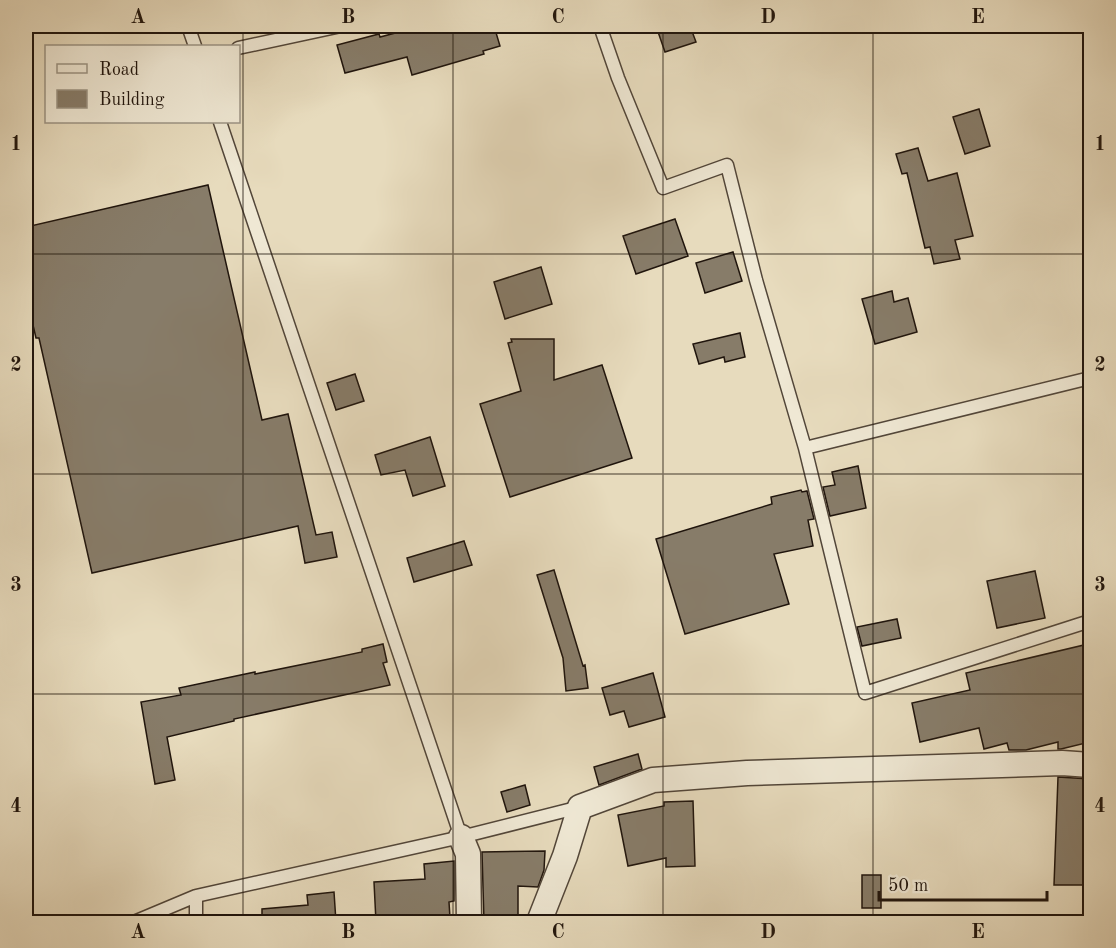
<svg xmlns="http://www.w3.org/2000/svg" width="1116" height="948" font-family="'Old Standard TT',serif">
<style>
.building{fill:#877c69;stroke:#20150d;stroke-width:1.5}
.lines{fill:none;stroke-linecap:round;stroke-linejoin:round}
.lane-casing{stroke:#524639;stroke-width:15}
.street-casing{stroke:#524639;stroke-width:27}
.lane{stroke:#efe8d4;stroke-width:12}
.street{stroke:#efe8d4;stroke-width:24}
.grid{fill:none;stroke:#20150d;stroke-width:1.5;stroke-opacity:0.55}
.neatline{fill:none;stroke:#20150d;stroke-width:2}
.grid-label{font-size:20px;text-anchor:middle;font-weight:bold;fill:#20150d}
</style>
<rect width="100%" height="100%" fill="#e7dbbd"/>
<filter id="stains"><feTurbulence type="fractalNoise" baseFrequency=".00333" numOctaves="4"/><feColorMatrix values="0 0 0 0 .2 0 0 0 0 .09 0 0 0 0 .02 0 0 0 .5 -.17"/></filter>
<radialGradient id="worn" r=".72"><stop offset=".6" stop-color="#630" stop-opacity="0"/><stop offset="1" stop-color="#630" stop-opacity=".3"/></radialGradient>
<path class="building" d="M 422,26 L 494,26 L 500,46 L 483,51 L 484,54 L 412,75 L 407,57 L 345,73 L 337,45 L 379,34 L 380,37 Z
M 656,26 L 690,26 L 696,42 L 665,52 Z
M 979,109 L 990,146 L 965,154 L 953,117 Z
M 918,148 L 928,181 L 957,173 L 973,236 L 955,240 L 960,259 L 934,264 L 930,247 L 925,248 L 907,173 L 902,174 L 896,154 Z
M 208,185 L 262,420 L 288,414 L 316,535 L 332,532 L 337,557 L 305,563 L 298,526 L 92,573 L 39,338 L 36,338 L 26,295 L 26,227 Z
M 675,219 L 688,256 L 636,274 L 623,236 Z
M 733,252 L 742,281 L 705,293 L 696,263 Z
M 541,267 L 552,304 L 505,319 L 494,282 Z
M 892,291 L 894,302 L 908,298 L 917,332 L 875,344 L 862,299 Z
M 740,333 L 745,357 L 725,362 L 724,357 L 699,364 L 693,344 Z
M 511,339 L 554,339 L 554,380 L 602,365 L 632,458 L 510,497 L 480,404 L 521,391 L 508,343 L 512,342 Z
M 355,374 L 364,401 L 336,410 L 327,383 Z
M 430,437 L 445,486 L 413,496 L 405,470 L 381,475 L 375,455 Z
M 858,466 L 866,508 L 830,516 L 823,487 L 835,485 L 832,472 Z
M 801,490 L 802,492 L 807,491 L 814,519 L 808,520 L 813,546 L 774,554 L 789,604 L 685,634 L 656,539 L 772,504 L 771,497 Z
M 464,541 L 472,565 L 414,582 L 407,558 Z
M 554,570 L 583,666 L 585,665 L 588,688 L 566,691 L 563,658 L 537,575 Z
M 1035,571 L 1045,618 L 997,628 L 987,581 Z
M 897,619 L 901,638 L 862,646 L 857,627 Z
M 383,644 L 387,662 L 383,663 L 390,685 L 234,719 L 234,721 L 167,737 L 175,780 L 155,784 L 141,702 L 181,695 L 179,688 L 255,672 L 255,674 L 329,659 L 362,652 L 362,649 Z
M 1084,645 L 1090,671 L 1090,742 L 1061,749 L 1058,749 L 1058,742 L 1026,750 L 1009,750 L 1007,743 L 984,749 L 979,728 L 920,742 L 912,703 L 970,690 L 966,673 Z
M 653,673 L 665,717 L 629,727 L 624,711 L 610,715 L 602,688 Z
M 638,754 L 642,769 L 599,785 L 594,767 Z
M 1058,777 L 1090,779 L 1090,885 L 1054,885 Z
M 525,785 L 530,805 L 507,812 L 501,792 Z
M 693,801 L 695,866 L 666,867 L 666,858 L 628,866 L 618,815 L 664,806 L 664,802 Z
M 545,851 L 544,870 L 538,887 L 518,886 L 518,922 L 484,922 L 482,852 Z
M 454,861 L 454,901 L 449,902 L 450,918 L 420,920 L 420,922 L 376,922 L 374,882 L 425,879 L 424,864 Z
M 862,875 L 881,875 L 881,908 L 862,908 Z
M 334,892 L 336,922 L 262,922 L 262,909 L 308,905 L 307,895 Z"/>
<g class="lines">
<defs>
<path id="lane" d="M 188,26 L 195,46
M 600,26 L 618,78 L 663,188 L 727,165 L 756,280 L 805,448 L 865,693 L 1090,621
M 238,48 L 341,26
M 805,448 L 1090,378
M 461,837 L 580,807
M 134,922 L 196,896 L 461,837 L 220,122
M 196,922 L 196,896"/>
<path id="street" d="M 461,837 L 468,854 L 469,922
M 539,922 L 565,856 L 580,807 L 653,780 L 747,773 L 1062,763 L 1090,765"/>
</defs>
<use href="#lane" class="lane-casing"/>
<use href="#street" class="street-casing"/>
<use href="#lane" class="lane"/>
<use href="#street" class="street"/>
</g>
<path class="grid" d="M 243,26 L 243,922M 453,26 L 453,922M 663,26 L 663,922M 873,26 L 873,922M 26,254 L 1090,254M 26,474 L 1090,474M 26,694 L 1090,694"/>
<rect width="1116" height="948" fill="none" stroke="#e7dbbd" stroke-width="66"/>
<rect x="45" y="45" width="195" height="78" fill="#efe8d4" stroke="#9c9484" stroke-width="1.5"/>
<rect x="57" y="64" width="30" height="9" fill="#efe8d4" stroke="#9c9484" stroke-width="1.5"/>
<text x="99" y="75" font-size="18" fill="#20150d">Road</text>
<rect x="57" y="90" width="30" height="18" fill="#877c69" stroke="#9c9484" stroke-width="1.5"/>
<text x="99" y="105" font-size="18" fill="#20150d">Building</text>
<path d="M879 891v9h168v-9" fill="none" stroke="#20150d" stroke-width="3"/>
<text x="888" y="891" font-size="18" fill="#20150d" stroke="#efe8d4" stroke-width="4.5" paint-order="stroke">50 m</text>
<rect x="33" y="33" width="1050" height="882" class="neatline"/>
<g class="grid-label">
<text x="138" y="23">A</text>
<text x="348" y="23">B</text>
<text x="558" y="23">C</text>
<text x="768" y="23">D</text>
<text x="978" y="23">E</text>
<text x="16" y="150">1</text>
<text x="1100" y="150">1</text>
<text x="16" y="371">2</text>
<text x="1100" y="371">2</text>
<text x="16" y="591">3</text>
<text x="1100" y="591">3</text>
<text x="16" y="812">4</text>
<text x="1100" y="812">4</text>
<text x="138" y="938">A</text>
<text x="348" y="938">B</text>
<text x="558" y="938">C</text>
<text x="768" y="938">D</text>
<text x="978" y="938">E</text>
</g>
<rect width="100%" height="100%" filter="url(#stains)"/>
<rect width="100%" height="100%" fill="url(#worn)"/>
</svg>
